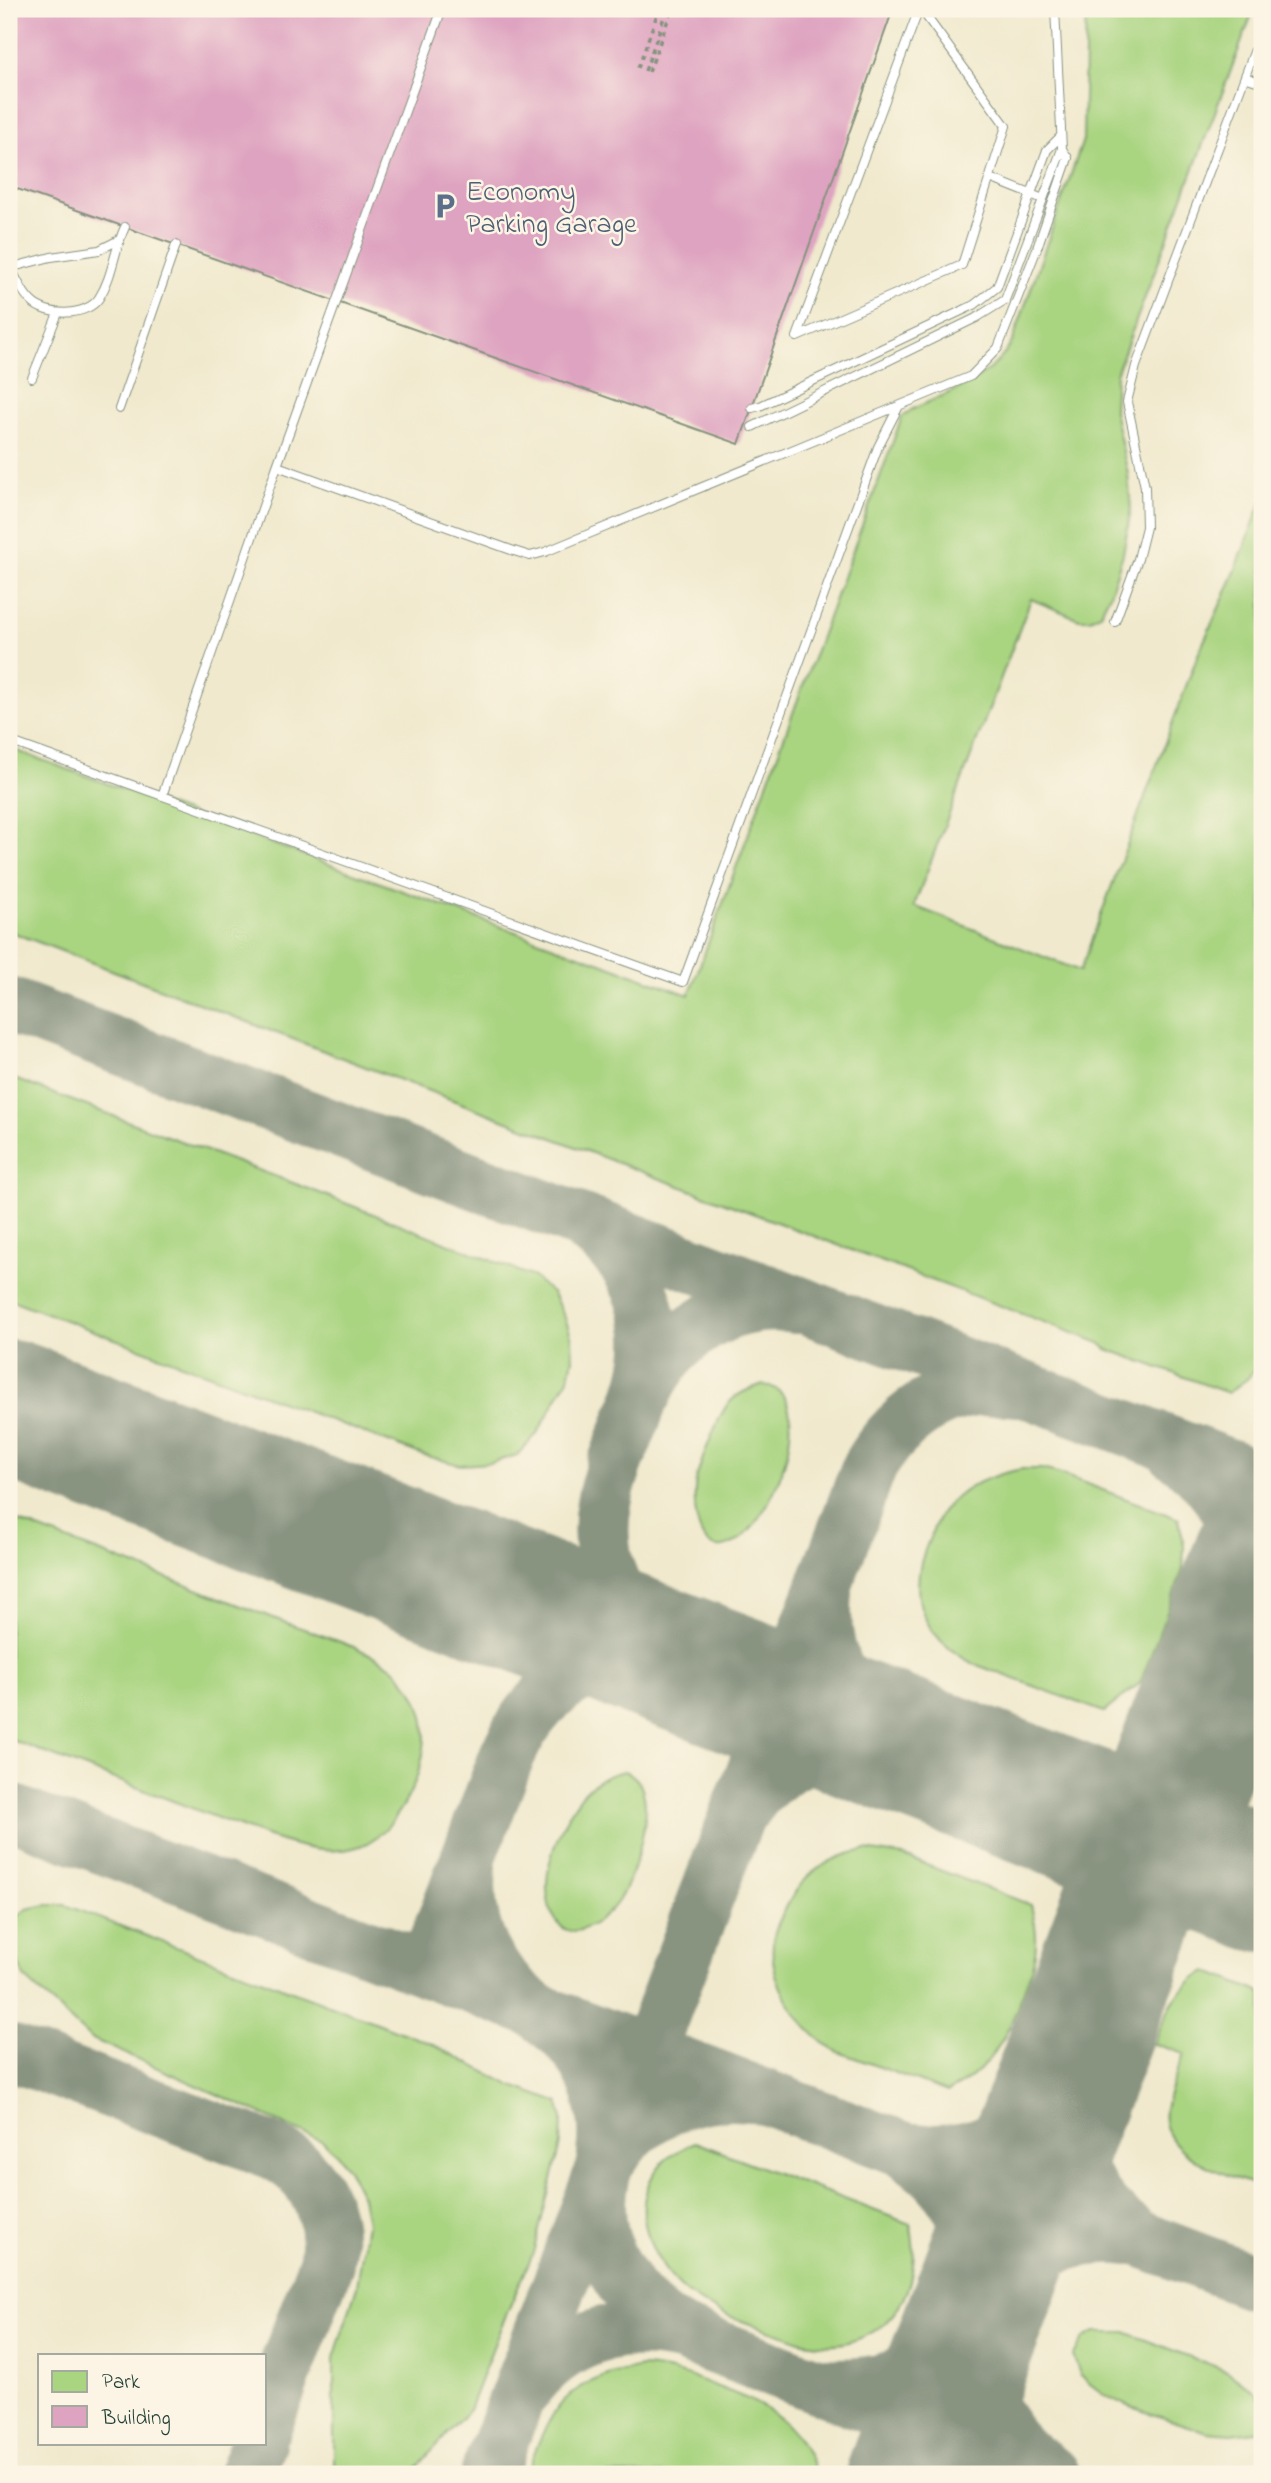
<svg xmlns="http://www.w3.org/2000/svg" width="1271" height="2483" font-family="'Indie Flower',sans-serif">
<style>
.green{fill:#a9d480;stroke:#64885a;stroke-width:2}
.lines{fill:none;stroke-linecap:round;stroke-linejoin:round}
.taxiway{stroke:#889380;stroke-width:56}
.runway{stroke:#889380;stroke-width:138}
.building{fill:#dea3c0}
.lane-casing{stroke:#889380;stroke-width:10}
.path{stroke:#889380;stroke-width:3.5;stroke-dasharray:5 5;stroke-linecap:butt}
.lane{stroke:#fff;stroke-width:8}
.labels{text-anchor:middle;stroke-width:5;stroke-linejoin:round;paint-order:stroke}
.service-label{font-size:28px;fill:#4e5e75;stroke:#fcf5e5;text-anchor:start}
</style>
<rect width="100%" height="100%" fill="#fcf5e5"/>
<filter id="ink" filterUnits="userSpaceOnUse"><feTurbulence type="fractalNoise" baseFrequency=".0143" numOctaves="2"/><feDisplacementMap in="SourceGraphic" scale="14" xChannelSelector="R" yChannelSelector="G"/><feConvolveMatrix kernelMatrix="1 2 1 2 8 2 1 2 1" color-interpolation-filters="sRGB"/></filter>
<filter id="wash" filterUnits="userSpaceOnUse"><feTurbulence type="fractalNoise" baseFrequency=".00686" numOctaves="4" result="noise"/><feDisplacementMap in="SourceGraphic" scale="28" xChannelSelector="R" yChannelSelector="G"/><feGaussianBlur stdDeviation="1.57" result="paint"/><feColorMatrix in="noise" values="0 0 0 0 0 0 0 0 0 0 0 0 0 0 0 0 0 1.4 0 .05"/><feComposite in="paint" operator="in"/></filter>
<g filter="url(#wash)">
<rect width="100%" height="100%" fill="#f0e9cd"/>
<path class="green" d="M 1086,9 L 1254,9 L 1116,374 L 1114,411 L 1128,474 L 1131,509 L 1123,554 L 1110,594 L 1100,614 L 1090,619 L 1079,619 L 1031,599 L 914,906 L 1080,971 L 1197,657 L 1234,574 L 1262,501 L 1262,1360 L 1247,1379 L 1228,1393 L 1107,1349 L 1100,1343 L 626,1166 L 9,931 L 9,748 L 689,995 L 902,417 L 911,410 C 948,392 994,379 1013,340 L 1083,140 Z
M 9,1077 L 317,1192 L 534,1277 L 553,1294 L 565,1318 L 572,1339 L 573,1359 L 569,1377 L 537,1434 L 517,1455 L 490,1463 L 460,1465 L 423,1455 L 9,1299 Z
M 761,1385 C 825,1386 772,1539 723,1547 C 693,1551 692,1495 697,1476 C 701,1462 719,1413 729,1403 C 738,1393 749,1389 761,1385 Z
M 1022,1469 L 1042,1469 L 1058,1473 L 1179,1519 L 1184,1545 L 1183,1569 L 1147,1665 L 1140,1683 L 1104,1712 L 974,1664 C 921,1637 905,1594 929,1540 C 934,1527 940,1512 950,1503 C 970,1483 995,1474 1022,1469 Z
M 9,1518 C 98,1552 187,1586 276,1619 C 307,1631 368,1648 393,1668 C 408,1682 421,1701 424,1722 C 431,1762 400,1832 360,1846 C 329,1857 298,1846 268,1837 L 9,1739 Z
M 624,1771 C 667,1785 634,1876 618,1901 C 609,1914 595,1925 580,1930 C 570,1933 564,1930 557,1922 C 532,1887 559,1823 583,1794 C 594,1781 609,1774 624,1771 Z
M 866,1850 L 903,1856 L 1031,1905 C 1033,1915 1036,1926 1036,1937 C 1037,1957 1029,1977 1022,1995 C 1007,2037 989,2073 947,2092 L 836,2051 C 799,2028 763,1978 775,1932 C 778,1922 784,1912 789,1902 C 806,1871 831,1856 866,1850 Z
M 47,1905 L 65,1905 L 432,2044 L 510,2085 L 559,2103 L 562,2118 L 561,2144 L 533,2253 L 500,2329 L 469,2410 L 411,2474 L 334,2474 L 334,2358 L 357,2286 L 367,2223 L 362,2197 L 349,2171 L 337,2154 L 322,2141 L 90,2038 L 24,1977 L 9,1942 L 10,1925 L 15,1918 L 27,1909 Z
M 1206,1971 L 1262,1993 L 1262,2187 C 1229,2176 1158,2156 1165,2110 C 1168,2092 1178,2072 1184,2054 L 1154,2044 C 1167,2010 1174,1991 1206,1971 Z
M 695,2142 L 910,2224 C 923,2276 901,2331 844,2343 C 829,2346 814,2344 800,2341 C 766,2328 726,2319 696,2299 C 653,2271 622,2205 663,2162 C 672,2153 684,2148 695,2142 Z
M 1095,2332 L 1125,2332 L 1227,2371 L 1255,2392 L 1262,2402 L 1262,2430 L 1232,2434 L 1207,2432 L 1131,2407 L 1106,2396 L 1090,2384 L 1080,2374 L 1073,2356 L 1084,2338 Z
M 642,2367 C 668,2368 691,2376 715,2386 C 768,2406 795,2419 817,2474 L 526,2474 C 552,2405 565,2381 642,2367 Z"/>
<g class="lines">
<path class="taxiway" d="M 9,1005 L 1262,1479
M 589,1228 C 613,1244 631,1267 642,1294 C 673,1374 618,1429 604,1503 C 594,1555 614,1609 656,1641 C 686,1664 732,1677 768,1691
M 644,1393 C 672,1335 729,1295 795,1306
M 1175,1452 C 1216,1482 1251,1528 1245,1582 C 1242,1610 1228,1637 1219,1663 C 1205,1698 1192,1733 1179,1767
M 825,1593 C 818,1656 847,1713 903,1741 L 1090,1813
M 745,1807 C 787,1748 851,1733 918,1758
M 9,1811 L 1262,2285
M 469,1867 C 465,1909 475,1950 504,1982 C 522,2002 546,2016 565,2035 C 596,2065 611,2111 605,2154
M 1241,1880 L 1262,1888
M 426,1969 L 508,1754 C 543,1674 615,1644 697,1673
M 9,2052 L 274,2152 C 317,2174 335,2217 326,2263 L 264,2426
M 916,2151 C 987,2159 1044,2121 1069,2056
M 1131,2232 C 1081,2198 1054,2135 1072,2076 L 1135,1911
M 681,2334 C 623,2301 585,2242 602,2173 C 605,2163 613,2153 619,2146 C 651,2106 700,2089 749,2094
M 827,2385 C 883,2391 947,2366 971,2312 C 976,2303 976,2291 977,2281 C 979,2231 955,2185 914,2157
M 523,2391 C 561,2338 619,2320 681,2334 L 1052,2474
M 1043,2468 C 995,2437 963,2371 983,2314 C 1002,2258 1074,2230 1129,2238
M 246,2474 L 258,2443
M 488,2474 L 870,1465 C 903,1411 953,1380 1017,1389
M 911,2474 L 941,2394"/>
<path class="runway" d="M 9,1408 L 1262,1883
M 916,2474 L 1262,1558"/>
</g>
<g id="blocks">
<path class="building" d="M 9,9 L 893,9 L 739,444 L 9,186 Z"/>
</g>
</g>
<g filter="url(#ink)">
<use href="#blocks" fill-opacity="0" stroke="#889380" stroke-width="2"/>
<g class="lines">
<defs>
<path id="lane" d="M 919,9 L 797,337 L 962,265 L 1006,126 L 921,9
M 1245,77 L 1262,83
M 990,178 L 1043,199
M 9,268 L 51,257 L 99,250 L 119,240
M 11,269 C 17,279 22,293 31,301 C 46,317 87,317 99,298 C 113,276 114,250 125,227
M 32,378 L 58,313
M 752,408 L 760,406 L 974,305 L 997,287 L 1047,150 L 1061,136
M 119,409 L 176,245
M 752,427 L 976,318 L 1005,300 L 1062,149 L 1055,9
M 277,466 L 514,551 L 530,556 L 545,552 L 971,376 L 998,348 L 1036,251 L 1068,158 L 1062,149
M 1115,622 L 1138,559 L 1146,527 L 1145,487 L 1127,402 L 1136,366 L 1262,31
M 9,741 L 683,982 L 878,447 L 899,406
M 162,796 L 277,466 L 442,9"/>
</defs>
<use href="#lane" class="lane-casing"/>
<path class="path" d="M 638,68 L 659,9
M 645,71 L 667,9
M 649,72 L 672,9"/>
<use href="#lane" class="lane"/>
</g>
</g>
<defs>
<symbol id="parking-bare" viewBox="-9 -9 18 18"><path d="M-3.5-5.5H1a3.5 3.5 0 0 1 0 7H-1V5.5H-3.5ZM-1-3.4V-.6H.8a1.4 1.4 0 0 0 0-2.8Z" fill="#5c6f8a" stroke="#fcf5e5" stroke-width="2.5" paint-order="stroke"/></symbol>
</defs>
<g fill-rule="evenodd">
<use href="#parking-bare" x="426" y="187" width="38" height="38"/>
</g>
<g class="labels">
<g class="service-label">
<text x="466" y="200">Economy<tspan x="466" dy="32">Parking Garage</tspan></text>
</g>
</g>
<rect width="1271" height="2483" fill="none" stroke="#fcf5e5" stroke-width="35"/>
<rect x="38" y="2354" width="228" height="91" fill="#fcf5e5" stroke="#a4ab9e" stroke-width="2"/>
<rect x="52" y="2371" width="35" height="21" fill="#a9d480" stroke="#a4ab9e" stroke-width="2"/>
<text x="102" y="2388" font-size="21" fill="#1f3d34">Park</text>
<rect x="52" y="2406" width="35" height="21" fill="#dea3c0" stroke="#a4ab9e" stroke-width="2"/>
<text x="102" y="2424" font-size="21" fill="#1f3d34">Building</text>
</svg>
